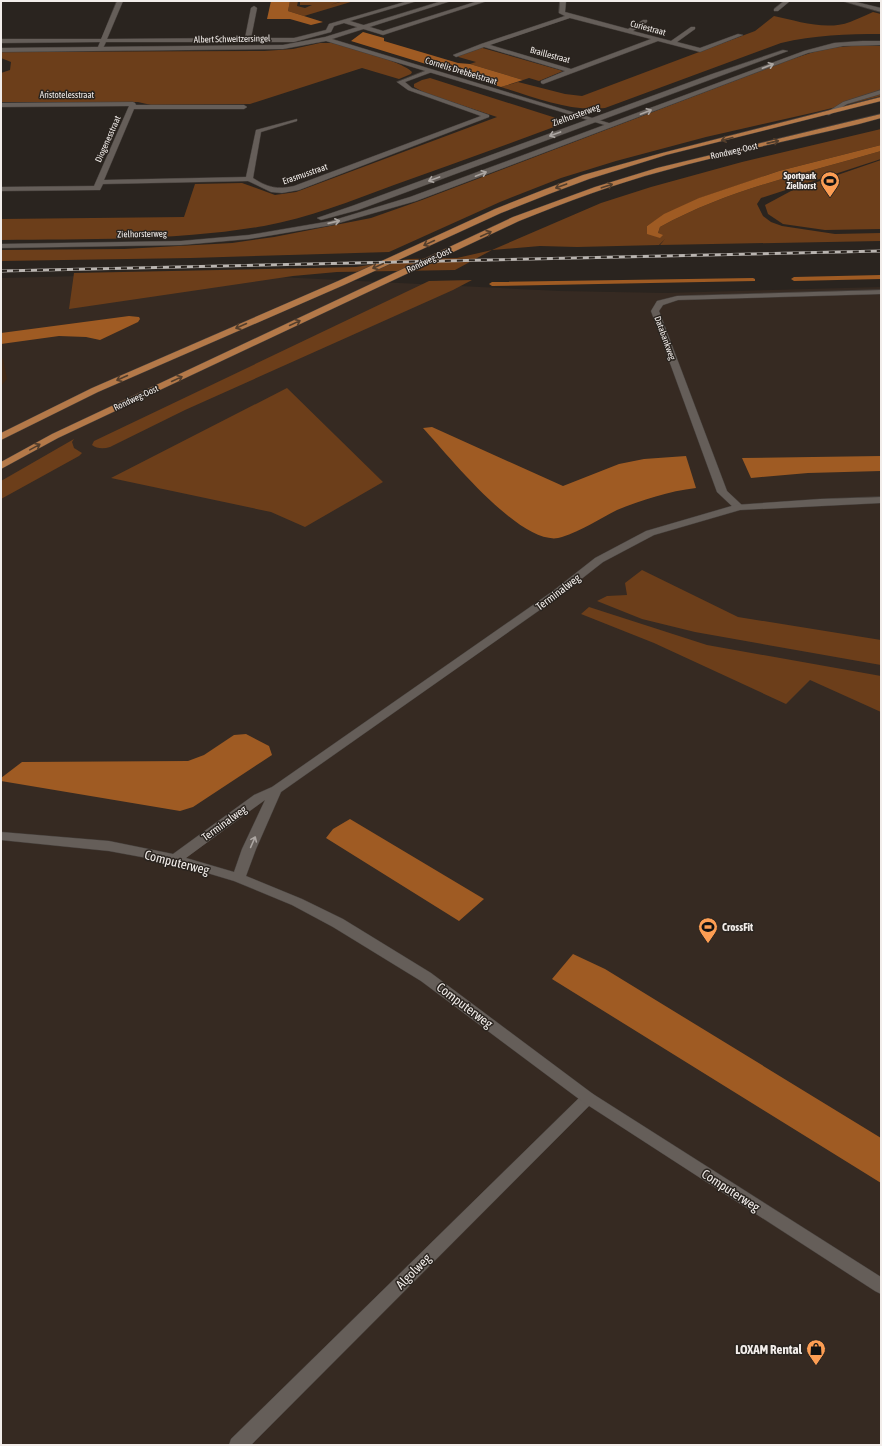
<svg xmlns="http://www.w3.org/2000/svg" width="882" height="1446" font-family="'Asap Condensed',sans-serif">
<style>
.built{fill:#362a22}
.green{fill:#6c3e1a}
.water{fill:#9f5b23}
.lines{fill:none;stroke-linecap:round;stroke-linejoin:round}
.stream{fill:#9f5b23;fill-rule:evenodd}
.minor-casing{stroke:#443e3a;stroke-width:1}
.tertiary-casing{stroke:#443e3a;stroke-width:1}
.secondary-casing{stroke:#443e3a;stroke-width:1}
.primary-casing{stroke:#443e3a;stroke-width:1}
.minor{fill:#655e59;fill-rule:evenodd}
.tertiary{fill:#655e59;fill-rule:evenodd}
.secondary{fill:#655e59;fill-rule:evenodd}
.primary{fill:#b47949;fill-rule:evenodd}
.rail-casing{stroke:#b9b4b0;stroke-width:3}
.rail{stroke:#2a241f;stroke-width:2;stroke-dasharray:6;stroke-linecap:butt}
.shaded-wall{fill:#412916}
.oneway{stroke:#aca6a2}
.oneway2{stroke:#533e2c}
.labels{text-anchor:middle;stroke-width:3;stroke-linejoin:round;paint-order:stroke}
.far-street-label{font-size:9px;fill:#f2edea;stroke:#2a241f}
.far-poi-label{font-size:9px;font-weight:bold;fill:#f2edea;stroke:#2a241f;text-anchor:end}
.street-label{font-size:11px;fill:#f2edea;stroke:#2a241f}
.poi-label{font-size:11px;font-weight:bold;fill:#f2edea;stroke:#2a241f;text-anchor:start}
.near-street-label{font-size:13px;fill:#f2edea;stroke:#2a241f}
.near-poi-label{font-size:13px;font-weight:bold;fill:#f2edea;stroke:#2a241f;text-anchor:end}
</style>
<rect width="100%" height="100%" fill="#2a241f"/>
<path class="built" d="M 200,273 L 560,291 L 666,293 L 881,287 L 881,1445 L 1,1445 L 1,278 Z"/>
<path class="green" d="M 290,1 L 298,1 L 297,6 L 305,8 L 312,5 L 300,5 L 300,1 L 342,1 L 330,5 L 344,1 L 354,1 L 304,16 L 288,11 Z
M 873,12 L 881,14 L 881,34 C 847,34 814,35 781,43 L 605,108 C 570,112 534,97 501,87 L 518,82 L 565,94 L 582,96 L 755,31 L 774,16 C 798,21 826,31 850,22 C 858,19 866,15 873,12 Z
M 320,43 C 324,43 328,43 332,43 C 345,45 406,63 412,72 L 411,74 L 399,79 L 362,68 L 250,104 L 151,105 L 138,102 L 1,102 L 1,73 L 10,70 L 11,62 L 1,58 L 1,52 L 264,51 L 293,49 Z
M 863,45 L 881,46 L 881,96 L 816,112 L 706,137 L 616,161 L 561,178 L 500,202 L 389,252 L 191,258 L 1,261 L 1,250 L 124,249 L 232,243 L 274,237 L 371,218 L 422,200 L 789,60 L 826,48 Z
M 479,47 L 563,71 L 539,81 L 529,78 L 523,80 L 470,64 L 476,62 L 455,56 Z
M 430,78 L 556,118 L 561,121 L 562,124 C 506,145 450,165 394,185 C 351,201 308,218 264,226 C 177,241 89,239 1,240 L 1,219 L 184,217 L 195,184 L 242,183 L 275,195 L 296,192 L 497,117 L 425,93 L 414,87 L 414,84 L 422,80 Z
M 881,129 L 881,145 L 779,171 L 700,198 L 664,215 L 647,226 L 658,233 L 660,227 C 729,189 806,173 881,151 L 881,159 L 761,198 L 757,204 L 763,216 L 771,222 L 782,226 L 835,234 L 881,233 L 881,241 L 660,245 L 665,239 L 659,245 L 577,247 L 540,246 L 492,250 L 455,270 L 337,272 L 293,276 L 69,309 L 74,273 L 356,267 L 409,259 L 457,258 L 492,250 L 601,203 L 651,187 L 742,162 Z
M 881,160 L 881,229 L 825,230 L 783,224 L 768,214 L 765,205 L 791,191 Z
M 472,280 L 453,290 L 185,410 L 110,447 C 104,449 97,449 92,445 L 94,441 L 429,281 Z
M 287,388 L 383,482 L 305,527 L 271,512 L 111,478 Z
M 74,439 L 72,442 L 74,448 L 82,453 L 79,456 L 1,499 L 1,481 Z
M 642,570 L 738,617 L 881,640 L 881,665 L 695,632 L 642,619 L 597,601 L 607,596 L 627,595 L 625,583 Z
M 589,607 L 707,645 L 881,676 L 881,712 L 810,680 L 786,704 L 654,643 L 581,614 Z"/>
<path class="water" d="M 271,1 L 290,1 L 288,11 L 323,22 L 311,25 L 290,19 L 267,19 Z
M 363,32 L 384,38 L 384,41 L 458,63 L 470,64 L 523,80 L 501,87 L 351,41 Z
M 881,145 L 881,151 C 806,173 729,189 660,227 L 658,233 L 663,235 L 660,238 L 647,234 L 647,226 L 664,214 L 699,198 L 779,171 Z
M 129,316 L 139,317 L 140,319 L 138,322 L 100,340 L 86,337 L 59,336 L 1,344 L 1,333 Z
M 432,427 L 563,486 L 619,464 L 644,459 L 686,456 L 696,488 C 669,491 642,500 617,510 C 599,519 581,531 562,537 C 524,551 448,455 423,428 Z
M 881,456 L 881,471 L 808,473 L 751,478 L 742,458 Z
M 246,734 L 269,746 L 272,755 L 193,807 L 180,811 L 1,781 L 1,778 L 22,762 L 188,761 L 204,755 L 234,735 Z
M 350,819 L 484,899 L 459,921 L 326,838 L 333,829 Z
M 573,954 L 605,969 L 881,1138 L 881,1183 L 552,979 Z"/>
<g class="lines">
<path class="stream" d="M 881,275 L 881,279 L 794,281 L 791,279 L 794,277 Z
M 753,278 L 755,279 L 755,281 L 492,286 L 489,284 L 492,282 Z"/>
<defs>
<path id="minor" d="M 117,1 L 123,1 L 107,39 L 245,38 L 251,8 L 254,6 L 257,8 L 251,38 L 294,38 L 326,30 L 329,24 L 408,1 L 417,1 L 350,21 L 383,31 L 478,1 L 487,1 L 383,35 L 344,23 L 334,26 L 331,32 L 294,42 L 106,42 L 103,48 L 101,49 L 98,47 L 100,42 L 1,43 L 1,39 L 101,39 Z
M 560,1 L 566,1 L 565,12 L 628,29 L 643,20 L 647,20 L 647,22 L 633,31 L 671,41 L 691,27 L 695,27 L 695,29 L 677,42 L 700,48 L 738,34 L 743,35 L 700,52 L 658,41 L 543,84 L 541,83 L 541,81 L 565,71 L 484,47 L 456,57 L 453,55 L 481,44 L 565,16 L 559,13 ZM 570,18 L 651,39 L 571,69 L 490,45 Z
M 784,1 L 790,1 L 778,11 L 774,11 L 774,9 Z
M 842,1 L 852,1 L 881,8 L 881,12 Z
M 430,69 L 433,71 L 432,72 L 405,82 L 412,88 L 489,115 L 489,117 L 299,190 L 282,193 L 271,192 L 248,181 L 103,184 L 100,190 L 97,190 L 1,191 L 1,187 L 94,186 L 129,106 L 1,107 L 1,103 L 133,102 L 135,103 L 136,105 L 244,105 L 247,107 L 244,109 L 134,109 L 104,180 L 246,177 L 256,130 L 297,119 L 297,121 L 261,132 L 253,178 C 267,187 277,190 294,186 L 481,116 L 408,90 L 397,82 Z
M 881,90 L 881,94 L 847,104 L 829,115 L 824,114 L 843,102 Z
M 881,290 L 881,294 L 678,300 L 663,305 L 659,311 L 727,491 L 744,507 L 743,509 L 735,509 L 717,492 L 651,311 L 657,301 L 677,296 Z
M 588,1092 L 593,1094 L 596,1098 L 593,1102 L 251,1445 L 229,1445 L 231,1439 L 583,1094 Z"/>
<path id="tertiary" d="M 442,1 L 451,1 L 332,39 L 612,124 L 612,126 L 608,126 L 326,41 L 283,49 L 1,52 L 1,48 L 283,45 L 325,37 Z
M 881,497 L 881,503 L 740,510 L 654,535 L 603,562 L 561,595 L 281,792 L 256,849 L 246,876 L 302,899 L 343,919 L 431,973 L 593,1094 L 881,1277 L 881,1294 L 875,1291 L 583,1102 L 421,981 L 333,927 L 292,905 L 234,881 L 174,863 L 109,851 L 1,840 L 1,832 L 109,841 L 173,854 L 254,795 L 272,787 L 553,591 L 595,558 L 646,531 L 735,505 L 820,499 ZM 265,800 L 242,849 L 234,872 L 186,858 Z"/>
<path id="secondary" d="M 862,41 L 881,41 L 881,45 L 843,46 L 808,53 L 416,201 L 332,225 L 249,239 L 181,245 L 1,248 L 1,244 L 181,241 L 249,235 L 331,221 L 410,197 L 804,51 L 834,43 Z
M 783,50 L 788,51 L 358,210 L 321,220 L 317,218 L 352,206 L 712,74 Z"/>
<path id="primary" d="M 881,97 L 881,101 L 666,155 L 589,179 L 549,194 L 501,213 L 344,285 L 98,392 L 1,440 L 1,433 L 92,388 L 338,281 L 495,209 L 543,190 L 583,175 L 662,153 Z
M 881,114 L 881,118 L 859,124 C 793,140 727,153 663,171 C 614,184 566,202 519,221 L 58,438 L 1,469 L 1,462 L 52,434 L 513,217 L 595,187 L 657,168 Z"/>
</defs>
<use href="#minor" class="minor-casing"/>
<use href="#tertiary" class="tertiary-casing"/>
<use href="#secondary" class="secondary-casing"/>
<use href="#primary" class="primary-casing"/>
<use href="#minor" class="minor"/>
<use href="#tertiary" class="tertiary"/>
<use href="#secondary" class="secondary"/>
<use href="#primary" class="primary"/>
<defs>
<path id="rail" d="M 1,271 L 881,251"/>
</defs>
<use href="#rail" class="rail-casing"/>
<use href="#rail" class="rail"/>
</g>
<path class="shaded-wall" d="M 3,358 L 7,379 L 1,386 L 1,360 Z"/>
<defs><path id="oneway-shaft" d="M-6 0H5M1.5-3L5.5 0L1.5 3" fill="none" stroke-width="1.6" stroke-linecap="round" stroke-linejoin="round"/></defs>
<g class="oneway">
<use href="#oneway-shaft" transform="translate(768 66) rotate(-21)"/>
<use href="#oneway-shaft" transform="translate(646 112) rotate(-21)"/>
<use href="#oneway-shaft" transform="translate(555 134) rotate(160)"/>
<use href="#oneway-shaft" transform="translate(481 174) rotate(-21)"/>
<use href="#oneway-shaft" transform="translate(434 179) rotate(160)"/>
<use href="#oneway-shaft" transform="translate(334 222) rotate(-13)"/>
<use href="#oneway-shaft" transform="translate(253 842) rotate(-66)"/>
</g>
<g class="oneway2">
<use href="#oneway-shaft" transform="translate(727 139) rotate(166)"/>
<use href="#oneway-shaft" transform="translate(773 142) rotate(-13)"/>
<use href="#oneway-shaft" transform="translate(561 186) rotate(160)"/>
<use href="#oneway-shaft" transform="translate(607 186) rotate(-18)"/>
<use href="#oneway-shaft" transform="translate(486 234) rotate(-25)"/>
<use href="#oneway-shaft" transform="translate(429 243) rotate(155)"/>
<use href="#oneway-shaft" transform="translate(378 266) rotate(156)"/>
<use href="#oneway-shaft" transform="translate(295 323) rotate(-25)"/>
<use href="#oneway-shaft" transform="translate(241 326) rotate(156)"/>
<use href="#oneway-shaft" transform="translate(122 378) rotate(156)"/>
<use href="#oneway-shaft" transform="translate(177 379) rotate(-25)"/>
<use href="#oneway-shaft" transform="translate(35 447) rotate(-29)"/>
</g>
<defs>
<symbol id="stadium-pin" viewBox="-11 -11 22 30"><path d="M0 17L-7.5 6A9.5 9.5 0 1 1 7.5 6Z" fill="#fc9d53" stroke="#2a241f"/><path d="M0-5a6.5 5 0 1 0 0 10a6.5 5 0 1 0 0-10ZM-3.5-1.8h7v3.6h-7Z" fill="#111"/></symbol>
<symbol id="shop-pin" viewBox="-11 -11 22 30"><path d="M0 17L-7.5 6A9.5 9.5 0 1 1 7.5 6Z" fill="#fc9d53" stroke="#2a241f"/><path d="M-5-2.5h2.3a2.7 3.5 0 0 1 5.4 0H5L5.5 6h-11ZM-1.5-2.5h3a1.5 2.3 0 0 0-3 0Z" fill="#111"/></symbol>
</defs>
<g fill-rule="evenodd">
<use href="#stadium-pin" x="819" y="170" width="22" height="30"/>
<use href="#stadium-pin" x="697" y="916" width="22" height="30"/>
<use href="#shop-pin" x="805" y="1338" width="22" height="30"/>
</g>
<g class="labels">
<g class="far-street-label">
<text transform="translate(648 28) rotate(15)" y="3">Curiestraat</text>
<text transform="translate(232 39) rotate(-1)" y="3">Albert Schweitzersingel</text>
<text transform="translate(550 55) rotate(15)" y="3">Braillestraat</text>
<text transform="translate(461 71) rotate(17)" y="3">Cornelis Drebbelstraat</text>
<text x="67" y="98">Aristotelesstraat</text>
<text transform="translate(576 115) rotate(-20)" y="3">Zielhorsterweg</text>
<text transform="translate(108 139) rotate(-66)" y="3">Diogenesstraat</text>
<text transform="translate(734 151) rotate(-13)" y="3">Rondweg-Oost</text>
<text transform="translate(305 174) rotate(-19)" y="3">Erasmusstraat</text>
<text transform="translate(142 234) rotate(-1)" y="3">Zielhorsterweg</text>
<text transform="translate(429 260) rotate(-25)" y="3">Rondweg-Oost</text>
<text transform="translate(665 338) rotate(70)" y="3">Databankweg</text>
<text transform="translate(136 398) rotate(-25)" y="3">Rondweg-Oost</text>
</g>
<g class="far-poi-label">
<text x="816" y="179">Sportpark<tspan x="816" dy="10">Zielhorst</tspan></text>
</g>
<g class="street-label">
<text transform="translate(558 592) rotate(-37)" y="4">Terminalweg</text>
<text transform="translate(224 823) rotate(-36)" y="4">Terminalweg</text>
</g>
<g class="poi-label">
<text x="722" y="931">CrossFit</text>
</g>
<g class="near-street-label">
<text transform="translate(177 862) rotate(14)" y="5">Computerweg</text>
<text transform="translate(465 1005) rotate(37)" y="5">Computerweg</text>
<text transform="translate(731 1190) rotate(33)" y="5">Computerweg</text>
<text transform="translate(413 1271) rotate(-45)" y="5">Algolweg</text>
</g>
<g class="near-poi-label">
<text x="802" y="1354">LOXAM Rental</text>
</g>
</g>
<rect width="882" height="1446" fill="none" stroke="#f2edea" stroke-width="4"/>
</svg>
